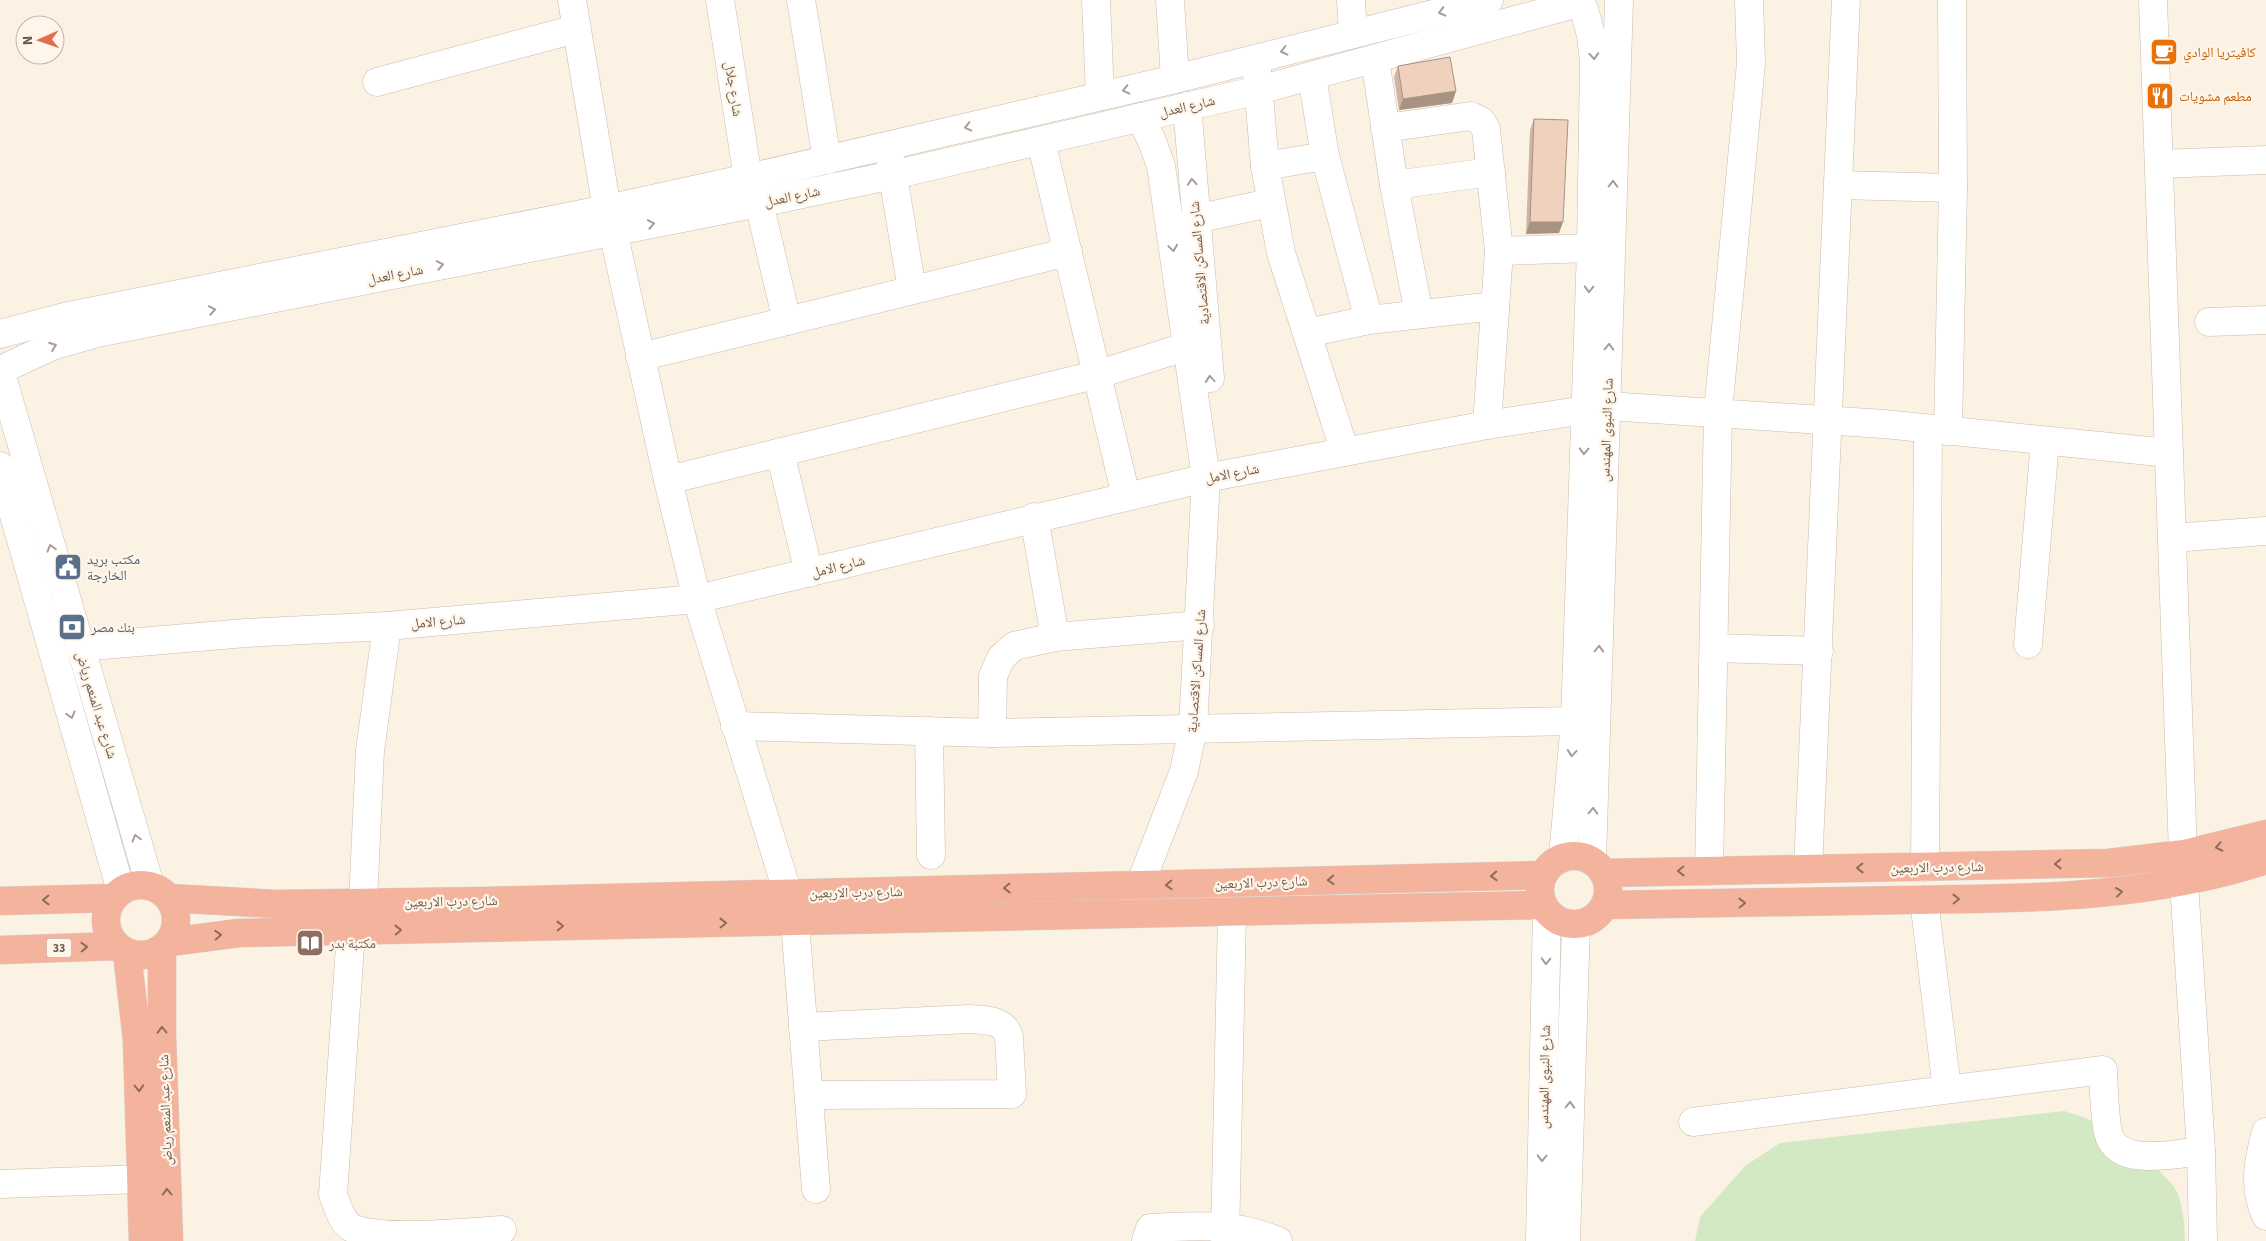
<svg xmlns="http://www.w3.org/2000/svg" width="2266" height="1241" viewBox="0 0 2266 1241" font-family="'Source Sans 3','Noto Naskh Arabic',sans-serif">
<rect width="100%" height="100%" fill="#fbf2e4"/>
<path fill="#d3e9c3" d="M2064 1111C2105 1122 2139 1145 2165 1177 2169 1181 2175 1187 2177 1192 2183 1206 2185 1226 2185 1241H1695L1700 1217 1745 1166 1780 1143Z"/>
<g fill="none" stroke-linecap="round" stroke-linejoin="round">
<g stroke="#cdbaab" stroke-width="29">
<g id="minor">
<path d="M572 0 607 209"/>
<path d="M720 0 748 178"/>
<path d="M801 0 827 160"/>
<path d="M1096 0 1100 96"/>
<path d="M1170 0 1175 79"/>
<path d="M1351 0 1353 34"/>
<path d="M2153 0 2184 882 2201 1151 2203 1241"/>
<path d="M1375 59 1394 185 1419 314"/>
<path d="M1257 72 1265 166 1281 253 1345 452"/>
<path d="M1312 76 1325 156 1369 320 1495 306"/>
<path d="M377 82 576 29"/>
<path d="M1187 106 1210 378"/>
<path d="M1385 128 1471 116 1481 121 1486 129 1499 251 1487 425"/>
<path d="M1041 141 1126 496"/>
<path d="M890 158 912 290"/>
<path d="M2159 164 2266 160"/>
<path d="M1265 166 1325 156"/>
<path d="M1394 185 1491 172"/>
<path d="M1839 185 1953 188"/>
<path d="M759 203 787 321"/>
<path d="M1195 219 1270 203"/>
<path d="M613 231 668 480 697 599 788 894 795 922 816 1189"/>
<path d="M1499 251 1591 248"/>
<path d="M2209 322 2266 320"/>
<path d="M1307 333 1369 320"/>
<path d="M0 334 68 316 607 209 748 178 1175 79 1489 0"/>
<path d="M640 357 1068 252"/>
<path d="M9 366 52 346 97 333 759 203 893 175 1259 90 1571 5"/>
<path d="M3 380 150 885"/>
<path d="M1607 406 1884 424 2169 453"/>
<path d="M1948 431 1953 188 1952 0"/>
<path d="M780 452 809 573"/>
<path d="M0 466 121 891"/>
<path d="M668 480 1099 374 1188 346"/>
<path d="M1034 517 1055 637"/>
<path d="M2172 538 2266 531"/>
<path d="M2028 644 2045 441"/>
<path d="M80 647 246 633 387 626 697 599 1206 478 1487 425 1585 410"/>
<path d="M1714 648 1819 651"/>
<path d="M735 726 992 733 1575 721"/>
<path d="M929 731 931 855"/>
<path d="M992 733 993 676 1001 658 1014 646 1055 637 1200 625"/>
<path d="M1563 857 1575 721 1591 248 1594 63 1591 35 1584 9"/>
<path d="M1592 860 1619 0"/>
<path d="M1925 867 1928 429"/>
<path d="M1808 869 1846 0"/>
<path d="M1709 871 1718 412 1751 63 1749 0"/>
<path d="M1140 885 1184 771 1193 728 1206 478 1161 166 1152 141 1140 117"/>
<path d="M1924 900 1947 1089"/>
<path d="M363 902 370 751 387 626"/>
<path d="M351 931 333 1195C338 1206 341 1222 352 1228 382 1241 467 1232 502 1230"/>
<path d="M803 1027 969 1019C985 1020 1004 1019 1009 1037L1012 1094 810 1095"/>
<path d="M1693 1122 2103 1070C2104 1090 2104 1112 2108 1132 2115 1168 2176 1154 2201 1151"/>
<path d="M2266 1132C2258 1161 2253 1187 2266 1216"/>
<path d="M0 1184 142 1179"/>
<path d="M1146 1241 1150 1228C1199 1226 1232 1222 1278 1241"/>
<path d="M1225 1241 1232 913"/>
<path d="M1540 1241 1547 912"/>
<path d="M1566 1241 1576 925"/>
</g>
</g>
<g stroke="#d8d1cd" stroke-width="29">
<g id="highway">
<circle cx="1574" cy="890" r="34"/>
<path d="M1604 873 2109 863 2184 854 2266 834"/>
<circle cx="141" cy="920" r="35"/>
<path d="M169 898 276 904 484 901 1543 875"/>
<path d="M0 901 113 898"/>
<path d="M1605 905C1706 903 1807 902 1907 900 2032 898 2146 899 2266 860"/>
<path d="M170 942 239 933 1542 905"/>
<path d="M162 949V1036L169 1241"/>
<path d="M0 950 117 946"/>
<path d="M127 953 137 1040 143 1241"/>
</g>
</g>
<use href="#minor" stroke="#fff" stroke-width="28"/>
<use href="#highway" stroke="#f4b39d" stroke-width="28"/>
</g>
<g fill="#ceb4a3">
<path d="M1398 66 1456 91 1452 103 1399 110 1394 77Z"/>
<path d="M1534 119 1559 233 1526 234 1530 130Z"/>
</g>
<g fill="#a89284">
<path d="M1456 91 1452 103 1399 110 1403 99Z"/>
<path d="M1530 222H1563L1559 233 1526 234Z"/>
</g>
<g fill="#f0d1bd" stroke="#a89284">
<path d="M1450 57 1456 91 1403 99 1398 66Z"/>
<path d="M1534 119 1568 120 1563 222H1530Z"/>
</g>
<defs><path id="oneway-chevron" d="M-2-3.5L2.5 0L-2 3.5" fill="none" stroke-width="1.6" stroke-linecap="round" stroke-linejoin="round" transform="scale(1.25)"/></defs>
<g stroke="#ab9b93">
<use href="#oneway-chevron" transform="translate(1442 12) rotate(166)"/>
<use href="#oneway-chevron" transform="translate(1284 51) rotate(166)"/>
<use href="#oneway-chevron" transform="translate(1594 56) rotate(86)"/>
<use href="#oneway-chevron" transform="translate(1126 90) rotate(167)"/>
<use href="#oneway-chevron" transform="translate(968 127) rotate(167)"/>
<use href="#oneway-chevron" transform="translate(1192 182) rotate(-94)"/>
<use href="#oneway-chevron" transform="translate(1613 184) rotate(-89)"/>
<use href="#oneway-chevron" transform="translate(651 224) rotate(-11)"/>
<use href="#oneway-chevron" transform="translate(1173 248) rotate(82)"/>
<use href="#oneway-chevron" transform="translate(440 265) rotate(-11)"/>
<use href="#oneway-chevron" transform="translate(1589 289) rotate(92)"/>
<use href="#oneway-chevron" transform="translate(212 310) rotate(-11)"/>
<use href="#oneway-chevron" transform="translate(53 346) rotate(-20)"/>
<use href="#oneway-chevron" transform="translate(1609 347) rotate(-88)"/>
<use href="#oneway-chevron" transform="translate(1210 379) rotate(-95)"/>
<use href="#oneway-chevron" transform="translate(1584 451) rotate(92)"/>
<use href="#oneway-chevron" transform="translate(51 548) rotate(-106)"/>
<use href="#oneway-chevron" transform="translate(1599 649) rotate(-88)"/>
<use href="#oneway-chevron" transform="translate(71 715) rotate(75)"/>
<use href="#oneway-chevron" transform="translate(1572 753) rotate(95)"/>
<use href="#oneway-chevron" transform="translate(1593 811) rotate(-88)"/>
<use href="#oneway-chevron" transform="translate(136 838) rotate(-106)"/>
<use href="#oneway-chevron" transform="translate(1546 961) rotate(91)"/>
<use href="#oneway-chevron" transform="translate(1570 1105) rotate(-88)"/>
<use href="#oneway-chevron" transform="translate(1542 1158) rotate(91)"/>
</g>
<g stroke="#8d6b5b">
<use href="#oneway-chevron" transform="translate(2219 847) rotate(168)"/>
<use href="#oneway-chevron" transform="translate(2058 864) rotate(179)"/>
<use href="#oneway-chevron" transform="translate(1860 868) rotate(179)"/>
<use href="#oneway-chevron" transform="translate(1681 871) rotate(179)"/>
<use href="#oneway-chevron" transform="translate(1494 876) rotate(178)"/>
<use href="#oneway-chevron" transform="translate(1331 880) rotate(178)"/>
<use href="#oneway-chevron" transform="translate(1169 885) rotate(178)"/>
<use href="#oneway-chevron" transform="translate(1007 888) rotate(179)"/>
<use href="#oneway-chevron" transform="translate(2119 892) rotate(-7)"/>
<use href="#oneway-chevron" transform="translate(1956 899) rotate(-1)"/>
<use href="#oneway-chevron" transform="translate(46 900) rotate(179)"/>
<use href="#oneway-chevron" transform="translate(1742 903) rotate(-1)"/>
<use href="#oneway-chevron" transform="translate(723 923) rotate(-1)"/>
<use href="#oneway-chevron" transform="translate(560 926) rotate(-1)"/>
<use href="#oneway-chevron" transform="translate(398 930) rotate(-1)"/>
<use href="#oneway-chevron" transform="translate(218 935) rotate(-4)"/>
<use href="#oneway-chevron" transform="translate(84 947) rotate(-2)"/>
<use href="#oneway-chevron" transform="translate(162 1030) rotate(-91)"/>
<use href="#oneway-chevron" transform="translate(139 1088) rotate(88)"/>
<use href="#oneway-chevron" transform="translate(167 1192) rotate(-92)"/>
</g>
<defs>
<g id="cafe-square" transform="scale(1.4375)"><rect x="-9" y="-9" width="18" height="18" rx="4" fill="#e8710a" stroke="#fef6ea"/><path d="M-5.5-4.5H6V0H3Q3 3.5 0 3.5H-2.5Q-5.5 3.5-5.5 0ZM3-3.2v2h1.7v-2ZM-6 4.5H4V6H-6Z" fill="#fff"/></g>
<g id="restaurant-square" transform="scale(1.4375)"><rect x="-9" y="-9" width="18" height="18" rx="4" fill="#e8710a" stroke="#fef6ea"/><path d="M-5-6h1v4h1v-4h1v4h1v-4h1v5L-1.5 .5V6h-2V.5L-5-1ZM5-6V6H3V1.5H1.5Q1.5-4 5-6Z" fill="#fff"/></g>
<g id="civic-square" transform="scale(1.4375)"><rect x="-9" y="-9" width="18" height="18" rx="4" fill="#5c6f8a" stroke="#fef6ea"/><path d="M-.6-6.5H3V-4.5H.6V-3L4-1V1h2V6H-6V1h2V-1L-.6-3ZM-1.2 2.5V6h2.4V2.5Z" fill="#fff"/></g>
<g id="bank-square" transform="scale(1.4375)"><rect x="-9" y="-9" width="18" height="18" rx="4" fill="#5c6f8a" stroke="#fef6ea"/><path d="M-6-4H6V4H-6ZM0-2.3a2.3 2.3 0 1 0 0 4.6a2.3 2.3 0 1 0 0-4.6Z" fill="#fff"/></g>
<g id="library-square" transform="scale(1.4375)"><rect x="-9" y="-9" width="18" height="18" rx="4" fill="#8d6e63" stroke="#fef6ea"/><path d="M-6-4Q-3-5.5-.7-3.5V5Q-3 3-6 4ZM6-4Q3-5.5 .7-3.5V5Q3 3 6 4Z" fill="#fff"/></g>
</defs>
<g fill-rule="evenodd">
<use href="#cafe-square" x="2164" y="52"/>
<use href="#restaurant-square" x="2160" y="96"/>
<use href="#civic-square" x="68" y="567"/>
<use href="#bank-square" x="72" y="627"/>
<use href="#library-square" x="310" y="943"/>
</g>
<g text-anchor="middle" stroke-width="4.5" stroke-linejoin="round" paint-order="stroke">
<rect fill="#fef6ea" stroke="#9d887b" stroke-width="1" x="46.5" y="938.5" width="25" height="19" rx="4"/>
<g font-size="12" font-weight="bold" fill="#73594b">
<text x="59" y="952">33</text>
</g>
<g font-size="14" fill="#c56008" stroke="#fef6ea" text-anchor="start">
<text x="2183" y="57">كافيتريا الوادي</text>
<text x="2179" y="101">مطعم مشويات</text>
</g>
<g font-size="14" fill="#73594b" stroke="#fef6ea">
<text transform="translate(734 89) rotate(81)" y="5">شارع جلال</text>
<text transform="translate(1187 106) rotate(-13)" y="5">شارع العدل</text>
<text transform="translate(792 196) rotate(-12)" y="5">شارع العدل</text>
<text transform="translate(1199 263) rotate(-95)" y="5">شارع المساكن الاقتصادية</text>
<text transform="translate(395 274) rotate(-11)" y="5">شارع العدل</text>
<text transform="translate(1606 430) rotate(-88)" y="5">شارع النبوى المهندس</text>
<text transform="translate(1232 473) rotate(-11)" y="5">شارع الامل</text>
<text transform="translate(838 566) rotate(-14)" y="5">شارع الامل</text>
<text transform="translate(438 621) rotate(-5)" y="5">شارع الامل</text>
<text transform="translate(1196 671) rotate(-86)" y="5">شارع المساكن الاقتصادية</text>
<text transform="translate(97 705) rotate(73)" y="5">شارع عبد المنعم رياض</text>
<text transform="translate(1937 867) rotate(-1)" y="5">شارع درب الاربعين</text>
<text transform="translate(1261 882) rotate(-2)" y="5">شارع درب الاربعين</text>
<text transform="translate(856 892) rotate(-1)" y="5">شارع درب الاربعين</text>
<text transform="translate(451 901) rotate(-1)" y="5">شارع درب الاربعين</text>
<text transform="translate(1544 1077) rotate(-89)" y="5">شارع النبوى المهندس</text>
<text transform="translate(165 1110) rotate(-92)" y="5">شارع عبد المنعم رياض</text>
</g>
<g font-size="14" fill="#4e5e75" stroke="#fef6ea" text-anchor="start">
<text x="87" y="564">مكتب بريد<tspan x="87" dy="16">الخارجة</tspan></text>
<text x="91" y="632">بنك مصر</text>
</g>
<g font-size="14" fill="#785e54" stroke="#fef6ea" text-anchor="start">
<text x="329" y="948">مكتبة بدر</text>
</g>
</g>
<g transform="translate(40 40) rotate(268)"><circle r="24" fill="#fef6ea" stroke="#c6b7aa"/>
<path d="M0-4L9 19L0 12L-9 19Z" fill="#e26d4d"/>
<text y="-8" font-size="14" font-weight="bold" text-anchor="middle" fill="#73594b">N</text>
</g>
</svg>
